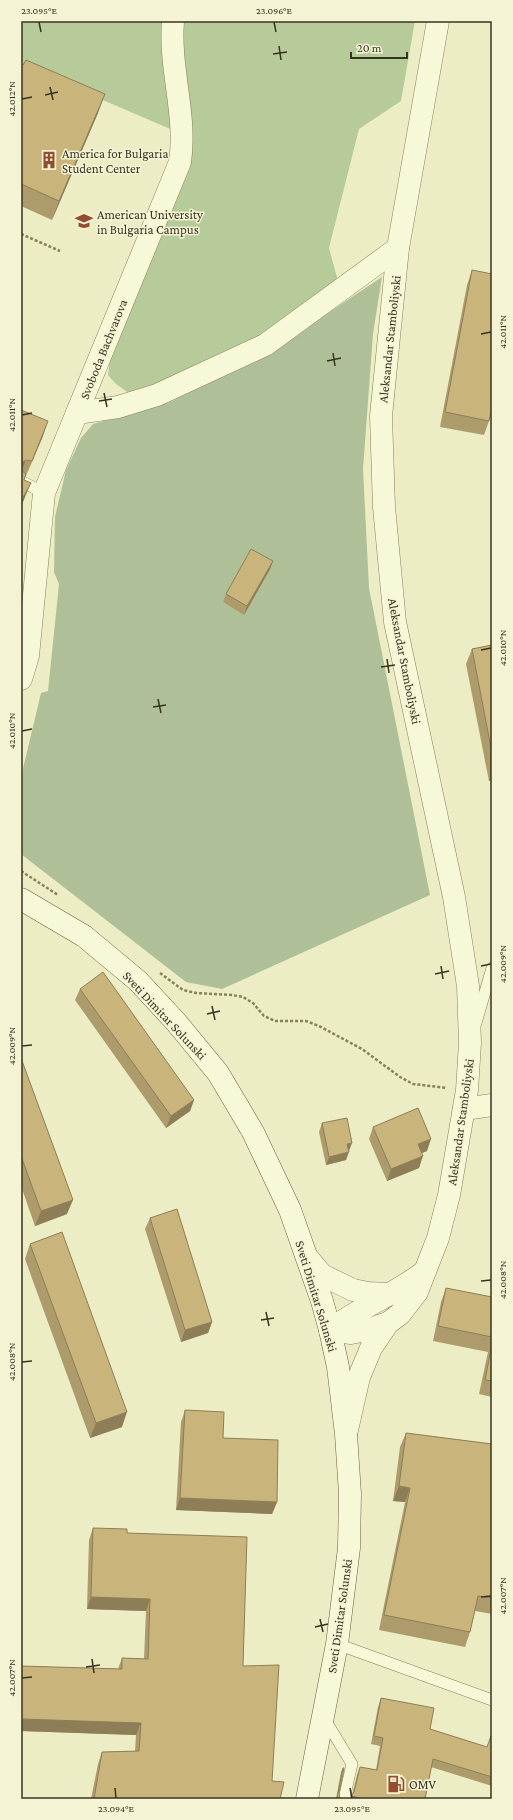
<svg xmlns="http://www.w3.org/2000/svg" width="513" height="1820" viewBox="0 0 513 1820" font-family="'Crimson Pro',serif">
<rect width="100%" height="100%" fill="#ecedc5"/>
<g fill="#b6cb99">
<path d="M23 21H166L175 131 21 65V25Z"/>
<path d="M182 21H415L401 101 359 129 329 248 338 281 262 339 140 391 127 392 115 383 108 375 110 359 185 179 193 140 181 35Z"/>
</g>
<path fill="#afc098" d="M382 277 373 334 363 469 369 588 430 895 222 989 186 982 21 854V777L41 693 48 691 59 584 54 572 55 517 66 470 81 438 93 424 170 402 268 353Z"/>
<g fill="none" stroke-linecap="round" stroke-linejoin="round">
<g stroke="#87805c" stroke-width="12">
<g id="service">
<path d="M21 481 44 493"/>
<path d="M476 1023 492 968"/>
<path d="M337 1644 492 1700"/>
<path d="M324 1718 352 1764 344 1799"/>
</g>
</g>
<g stroke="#87805c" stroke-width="23">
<g id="minor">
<path d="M77 413 118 407 157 395 265 345 398 248"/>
<path d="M21 679 28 656 44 493 180 162C187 115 169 69 173 21"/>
</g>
</g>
<g stroke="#87805c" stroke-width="23">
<g id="tertiary">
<path d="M464 1109 492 1105"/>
<path d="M307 1257 322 1275 353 1290 368 1293 391 1294"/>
<path d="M330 1330 351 1333 367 1330 388 1323 400 1314 417 1292 438 1238 449 1195 467 1090 470 1043 468 986 454 897 395 622 384 507 381 416 398 248 438 21"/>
<path d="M330 1330C360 1307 394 1295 424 1272"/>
<path d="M347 1430 359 1377 371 1348 388 1323"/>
</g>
</g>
<g stroke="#69613f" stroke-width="23">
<path id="secondary" d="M21 899 84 936 138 981 176 1022 218 1073 253 1132 290 1210 322 1301 330 1330 338 1367 346 1434 350 1494 349 1548 337 1644 307 1799"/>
</g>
<g stroke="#87805c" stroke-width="2.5" stroke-dasharray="3 2" stroke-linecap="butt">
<path d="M21 234 60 251"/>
<path d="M21 871 58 895"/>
<path d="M160 973 183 990 196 993 232 995 243 997 253 1003 264 1016 275 1021H306L319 1026 362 1049 400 1077 413 1084 447 1088"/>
</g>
<use href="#service" stroke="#f7f8d8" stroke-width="11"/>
<use href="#minor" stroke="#f7f8d8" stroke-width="22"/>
<use href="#tertiary" stroke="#f7f8d8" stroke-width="22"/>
<use href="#secondary" stroke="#f7f8d8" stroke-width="22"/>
</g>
<g fill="#ad9b6b">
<path d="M21 64 98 113 52 220 21 206Z"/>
<path d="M472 270 489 421 484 435 440 427 467 285Z"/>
<path d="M21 410 43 436 24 480 25 497 21 506Z"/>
<path d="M273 561 270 569 244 615 223 602 226 594Z"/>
<path d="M492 645V780L489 781 466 664 472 649Z"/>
<path d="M80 989 194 1100 190 1111 166 1128 75 1000Z"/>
<path d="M21 1058 67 1214 35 1226 21 1186Z"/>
<path d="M322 1123 349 1151H348L346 1160 326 1165 319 1132Z"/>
<path d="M373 1127 427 1151 422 1153 419 1168 387 1181 369 1139Z"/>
<path d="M150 1218 212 1322 208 1333 181 1342 145 1229Z"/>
<path d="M30 1244 122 1427 90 1438 25 1259Z"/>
<path d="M446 1288 492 1297V1397L479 1394 488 1352 433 1341 441 1302Z"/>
<path d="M185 1410 223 1438 277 1502 272 1514 176 1510 181 1422Z"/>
<path d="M406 1433 492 1444V1614L475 1611 470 1632 465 1647 379 1630 405 1502 393 1501 400 1447Z"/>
<path d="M93 1528 127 1533 243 1666 272 1781 280 1799H91L98 1764 102 1752 135 1751 136 1735 21 1731V1666L118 1669 122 1658 144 1659 146 1611 87 1609 89 1540Z"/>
<path d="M381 1698 430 1729 487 1747 491 1736H492V1786L431 1767 425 1799H350L352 1795 357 1775 360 1767 376 1770 380 1746 371 1744 378 1707Z"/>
<path d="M343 1768 339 1794 340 1799H336L341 1772Z"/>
</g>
<g fill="#8d7e57">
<path d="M105 94 98 113 52 220 59 201Z"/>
<path d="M48 421 43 436 26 476Z"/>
<path d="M26 460 21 472V463Z"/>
<path d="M31 483 25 497 21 506V501Z"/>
<path d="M273 561 270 569 244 615 247 606Z"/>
<path d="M492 772V780L489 781Z"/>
<path d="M194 1100 190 1111 166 1128 171 1116Z"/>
<path d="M431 1139 427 1151 414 1156 418 1144Z"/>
<path d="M352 1143 349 1151 344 1152 347 1144Z"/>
<path d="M349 1152 346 1160 326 1165 329 1157Z"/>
<path d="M423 1156 419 1168 387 1181 391 1169Z"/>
<path d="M73 1200 67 1214 35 1226 41 1211Z"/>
<path d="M212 1322 208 1333 181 1342 185 1330Z"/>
<path d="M127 1412 122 1427 90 1438 96 1423Z"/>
<path d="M399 1486 410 1488 405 1502 393 1501Z"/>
<path d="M180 1498 277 1502 272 1514 176 1510Z"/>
<path d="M91 1597 150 1599 146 1611 87 1609Z"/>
<path d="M21 1719 141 1723 136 1735 21 1731Z"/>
</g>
<g fill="#c9b47c" stroke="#8d7e57">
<path d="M26 60 105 94 59 201 21 184V64L23 65Z"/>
<path d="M472 270 492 274V407L489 421 445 412Z"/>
<path d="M21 410 48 421 32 461 26 460 21 463Z"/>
<path d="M21 470 26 474 24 480 31 483 21 501Z"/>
<path d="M251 549 273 561 247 606 226 594Z"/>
<path d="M492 645V753L472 649Z"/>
<path d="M103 972 194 1100 171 1116 80 989Z"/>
<path d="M21 1058 73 1200 41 1211 21 1156Z"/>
<path d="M418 1108 431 1139 418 1144 423 1156 391 1169 373 1127Z"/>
<path d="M347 1118 352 1143 347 1144 349 1152 329 1157 322 1123Z"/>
<path d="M177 1209 212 1322 185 1330 150 1218Z"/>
<path d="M62 1232 127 1412 96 1423 30 1244Z"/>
<path d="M446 1288 492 1297V1337L438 1326Z"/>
<path d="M492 1344V1381L485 1380Z"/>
<path d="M185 1410 224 1412 223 1438 278 1440 277 1502 180 1498Z"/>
<path d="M406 1433 492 1444V1598L478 1596 470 1632 384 1615 410 1488 399 1486Z"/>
<path d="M93 1528 127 1529V1533L247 1537 243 1666 279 1665 272 1781 284 1782 280 1799H94L102 1752 139 1751 141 1723 21 1719V1666L122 1669V1658L148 1659 150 1599 91 1597Z"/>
<path d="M381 1698 434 1708 430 1729 487 1747 491 1736H492V1777L433 1759 425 1799H365L351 1796 354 1792 360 1767 377 1770 383 1738 374 1736Z"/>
<path d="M343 1768H344L339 1794 340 1799 337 1798Z"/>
</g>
<path fill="none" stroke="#38331f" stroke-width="1.5" d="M39 22 41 32M274 22 276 32M279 46 281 60M273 54 287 52M50 87 53 100M45 95 58 92M22 99 32 97M481 334 491 332M333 353 335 366M327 361 341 358M104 393 107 407M99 401 112 399M22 415 32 413M481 650 491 648M387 659 389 673M381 667 395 665M158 699 161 713M153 707 166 705M22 731 32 729M441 966 443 979M481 966 491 964M435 974 449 971M212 1006 215 1020M207 1014 220 1011M22 1046 32 1045M481 1281 491 1280M266 1312 269 1326M261 1320 274 1318M22 1362 32 1361M481 1597 491 1596M320 1619 323 1632M315 1627 328 1624M92 1659 94 1673M86 1667 100 1665M22 1678 32 1677M115 1788 116 1798M350 1788 352 1798"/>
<defs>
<g id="building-bare" transform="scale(1.38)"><path d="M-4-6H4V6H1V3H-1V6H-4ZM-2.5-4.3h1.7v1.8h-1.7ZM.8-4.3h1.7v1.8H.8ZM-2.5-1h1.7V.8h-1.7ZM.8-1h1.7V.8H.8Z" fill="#944d2e" stroke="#f4f4d5" stroke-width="2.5" paint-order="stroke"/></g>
<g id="university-bare" transform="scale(1.38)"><path d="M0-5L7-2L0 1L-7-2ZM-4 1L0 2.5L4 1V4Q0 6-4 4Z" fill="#944d2e" stroke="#f4f4d5" stroke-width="2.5" paint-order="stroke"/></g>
<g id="fuel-bare" transform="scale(1.38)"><path d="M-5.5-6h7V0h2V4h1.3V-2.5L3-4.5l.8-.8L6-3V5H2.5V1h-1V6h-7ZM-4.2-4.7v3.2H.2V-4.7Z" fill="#944d2e" stroke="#f4f4d5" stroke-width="2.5" paint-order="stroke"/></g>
</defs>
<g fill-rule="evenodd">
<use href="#building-bare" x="49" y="160"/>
<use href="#university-bare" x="84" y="221"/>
<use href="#fuel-bare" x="396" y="1784"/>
</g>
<g text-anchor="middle" stroke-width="3" stroke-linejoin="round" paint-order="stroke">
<g font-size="13" fill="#38331f" stroke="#f4f4d5" text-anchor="start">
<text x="62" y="158">America for Bulgaria<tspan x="62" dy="15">Student Center</tspan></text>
<text x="97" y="219">American University<tspan x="97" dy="15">in Bulgaria Campus</tspan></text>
<text x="409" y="1789">OMV</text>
</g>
<g font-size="13" fill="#38331f" stroke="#f4f4d5">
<text transform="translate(389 339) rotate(-84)" y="5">Aleksandar Stamboliyski</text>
<text transform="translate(103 349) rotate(-68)" y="5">Svoboda Bachvarova</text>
<text transform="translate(405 661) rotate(79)" y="5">Aleksandar Stamboliyski</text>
<text transform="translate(165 1015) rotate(47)" y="5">Sveti Dimitar Solunski</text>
<text transform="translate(460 1122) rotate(-82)" y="5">Aleksandar Stamboliyski</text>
<text transform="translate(317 1296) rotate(73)" y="5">Sveti Dimitar Solunski</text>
<text transform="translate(339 1616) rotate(-82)" y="5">Sveti Dimitar Solunski</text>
</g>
</g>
<rect width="513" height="1820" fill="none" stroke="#f4f4d5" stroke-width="44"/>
<path d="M351 52v6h56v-6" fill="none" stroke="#38331f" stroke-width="2"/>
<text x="357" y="52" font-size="12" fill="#38331f" stroke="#f4f4d5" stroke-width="3" paint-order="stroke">20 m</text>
<rect x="22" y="22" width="469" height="1776" fill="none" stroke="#38331f" stroke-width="1.5"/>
<g font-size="10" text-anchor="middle" fill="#38331f">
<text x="39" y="14">23.095°E</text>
<text x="274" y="14">23.096°E</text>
<text transform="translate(11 99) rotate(-90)" y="4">42.012°N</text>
<text transform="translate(502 332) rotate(-90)" y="4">42.011°N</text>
<text transform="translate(11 415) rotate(-90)" y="4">42.011°N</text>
<text transform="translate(502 648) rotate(-90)" y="4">42.010°N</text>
<text transform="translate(11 731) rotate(-90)" y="4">42.010°N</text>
<text transform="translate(502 964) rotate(-90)" y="4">42.009°N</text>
<text transform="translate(11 1046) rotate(-90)" y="4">42.009°N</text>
<text transform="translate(502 1280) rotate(-90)" y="4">42.008°N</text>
<text transform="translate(11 1362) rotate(-90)" y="4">42.008°N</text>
<text transform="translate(502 1596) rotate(-90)" y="4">42.007°N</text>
<text transform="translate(11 1678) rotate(-90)" y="4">42.007°N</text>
<text x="116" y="1812">23.094°E</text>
<text x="352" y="1812">23.095°E</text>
</g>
</svg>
